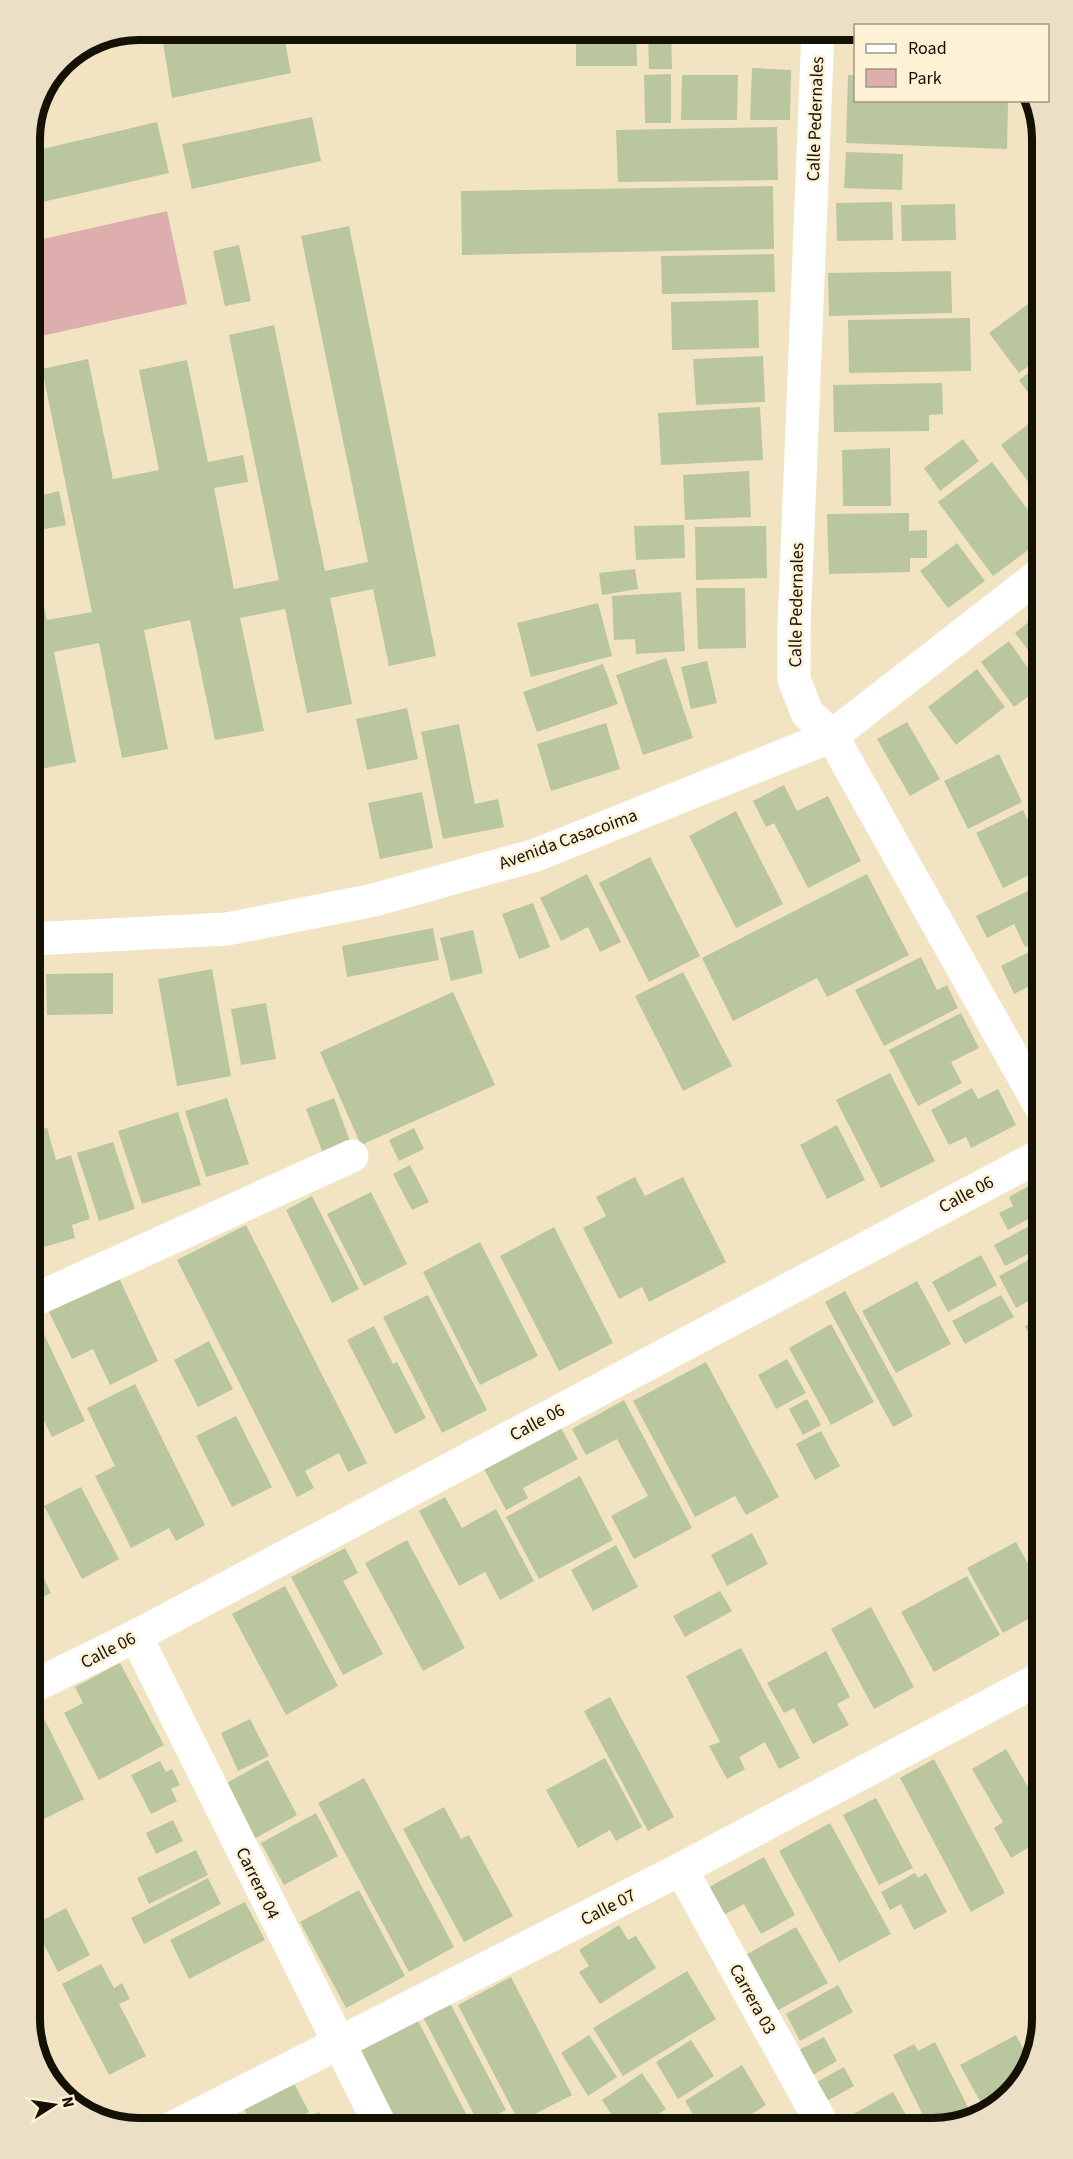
<svg xmlns="http://www.w3.org/2000/svg" width="1073" height="2159" viewBox="0 0 1073 2159" font-family="'Source Sans 3',sans-serif">
<rect width="100%" height="100%" fill="#f2e4c2"/>
<path fill="#ddaead" d="M167 211 187 304 41 336 30 285V242Z"/>
<g fill="#b9c69e">
<path d="M161 30H283L291 73 172 98Z"/>
<path d="M576 30H636L637 66H576Z"/>
<path d="M648 30H671L672 69H649Z"/>
<path d="M752 68 791 70 790 120H750Z"/>
<path d="M671 74V123H645L644 75Z"/>
<path d="M682 75H738L737 120H681Z"/>
<path d="M848 75H856V100H1008L1007 149 846 143Z"/>
<path d="M312 117 321 161 192 189 182 144Z"/>
<path d="M157 122 169 173 30 205V152Z"/>
<path d="M777 127 778 180 618 182 616 130Z"/>
<path d="M846 152 903 154 902 190 844 188Z"/>
<path d="M773 186 774 249 462 255 461 191Z"/>
<path d="M892 202 893 240 837 241 836 203Z"/>
<path d="M955 204 956 240 902 241 901 205Z"/>
<path d="M349 226 436 656 389 666 373 589 330 598 352 704 307 713 285 609 240 618 264 731 215 740 190 620 144 630 168 749 122 758 99 643 54 652 76 762 30 771V544L47 620 92 612 42 369 88 359 113 479 159 470 139 370 187 360 208 462 243 455 248 482 214 488 234 589 279 580 229 335 274 325 325 571 368 562 301 236Z"/>
<path d="M239 245 251 301 225 306 213 251Z"/>
<path d="M774 254 775 292 662 294 661 256Z"/>
<path d="M951 271 952 313 829 316 828 273Z"/>
<path d="M758 300 759 348 672 350 671 302Z"/>
<path d="M1032 301 1043 316V355L1019 373 989 333Z"/>
<path d="M970 318 971 371 849 373 848 320Z"/>
<path d="M763 356 765 402 696 405 693 359Z"/>
<path d="M1043 362V413L1019 380Z"/>
<path d="M942 383 943 414 929 415V431L834 432 833 385Z"/>
<path d="M760 407 763 460 661 465 658 413Z"/>
<path d="M1031 422 1043 439V502L1001 445Z"/>
<path d="M963 439 979 461 940 491 924 468Z"/>
<path d="M890 448 891 506H843L842 450Z"/>
<path d="M992 462 1043 530V539L993 576 938 502Z"/>
<path d="M749 471 751 517 685 520 683 475Z"/>
<path d="M59 491 66 525 30 532V498Z"/>
<path d="M909 513V531L927 530V558H910V572L829 574 827 514Z"/>
<path d="M684 525 685 558 636 560 634 526Z"/>
<path d="M766 526 767 578 696 580 695 527Z"/>
<path d="M957 543 985 581 948 608 920 571Z"/>
<path d="M635 569 638 589 602 595 599 573Z"/>
<path d="M696 588H745L746 648 698 649Z"/>
<path d="M681 592 685 651 636 654 635 639 614 640 612 596Z"/>
<path d="M598 603 612 656 531 677 517 623Z"/>
<path d="M1043 610V653L1035 659 1015 633Z"/>
<path d="M1009 641 1041 687 1014 707 981 662Z"/>
<path d="M666 658 693 738 643 755 616 675Z"/>
<path d="M707 661 717 703 691 709 681 667Z"/>
<path d="M603 664 618 704 537 732 523 692Z"/>
<path d="M977 669 1005 707 956 745 928 707Z"/>
<path d="M407 708 418 759 367 770 356 719Z"/>
<path d="M907 722 940 779 910 796 877 739Z"/>
<path d="M606 723 620 769 551 791 537 744Z"/>
<path d="M459 724 475 804 498 799 504 827 443 839 421 732Z"/>
<path d="M999 754 1022 802 968 829 944 781Z"/>
<path d="M784 785 797 811 828 796 861 861 808 888 774 823 766 827 753 801Z"/>
<path d="M422 792 433 848 380 859 368 803Z"/>
<path d="M1023 810 1043 852V868L1003 888 976 833Z"/>
<path d="M736 811 783 904 736 928 689 836Z"/>
<path d="M650 857 700 956 649 982 599 883Z"/>
<path d="M587 874 621 942 600 952 588 927 561 941 540 898Z"/>
<path d="M867 874 909 955 827 997 817 978 733 1021 702 958Z"/>
<path d="M1038 886 1043 897V938L1025 947 1014 924 987 938 976 916Z"/>
<path d="M533 903 550 947 519 959 502 914Z"/>
<path d="M433 928 439 960 347 977 342 946Z"/>
<path d="M473 930 483 973 451 981 440 938Z"/>
<path d="M1043 945V985L1041 980 1014 994 1001 966Z"/>
<path d="M921 957 937 990 947 985 958 1008 884 1046 855 990Z"/>
<path d="M212 969 231 1076 177 1086 158 979Z"/>
<path d="M683 972 732 1066 683 1091 635 996Z"/>
<path d="M113 973V1014L47 1015 46 974Z"/>
<path d="M453 992 495 1085 361 1145 320 1052Z"/>
<path d="M266 1003 276 1059 241 1065 231 1009Z"/>
<path d="M961 1013 979 1048 951 1062 962 1083 918 1106 889 1050Z"/>
<path d="M890 1073 935 1161 881 1188 836 1100Z"/>
<path d="M972 1088 978 1099 998 1089 1016 1125 971 1148 966 1137 949 1145 931 1110Z"/>
<path d="M227 1098 249 1164 206 1177 185 1111Z"/>
<path d="M334 1098 350 1141 322 1151 306 1109Z"/>
<path d="M178 1112 201 1185 142 1204 118 1131Z"/>
<path d="M837 1125 865 1180 827 1199 800 1145Z"/>
<path d="M47 1128 56 1160 71 1155 90 1219 72 1225 75 1238 30 1251V1219L41 1215 30 1178V1133Z"/>
<path d="M414 1128 424 1149 399 1161 389 1140Z"/>
<path d="M113 1142 135 1209 99 1221 77 1153Z"/>
<path d="M410 1165 429 1202 412 1210 393 1174Z"/>
<path d="M635 1177 645 1196 683 1177 726 1262 649 1302 642 1287 619 1299 583 1228 606 1216 596 1197Z"/>
<path d="M1043 1178V1211L1008 1230 999 1213 1013 1206 1009 1197Z"/>
<path d="M371 1192 407 1264 364 1286 327 1214Z"/>
<path d="M312 1196 359 1289 332 1303 286 1210Z"/>
<path d="M1037 1222 1043 1233V1246L1005 1266 994 1245Z"/>
<path d="M246 1225 367 1463 348 1472 339 1453 305 1471 314 1488 297 1497 177 1260Z"/>
<path d="M554 1227 613 1343 559 1371 500 1256Z"/>
<path d="M480 1242 538 1356 480 1385 423 1272Z"/>
<path d="M1043 1252V1293L1016 1308 999 1276Z"/>
<path d="M981 1255 997 1285 948 1312 932 1282Z"/>
<path d="M118 1276 158 1361 110 1385 93 1349 72 1359 48 1310Z"/>
<path d="M917 1281 951 1344 896 1373 862 1311Z"/>
<path d="M845 1291 913 1416 893 1427 825 1302Z"/>
<path d="M428 1295 487 1410 442 1433 383 1317Z"/>
<path d="M1001 1295 1014 1317 965 1344 952 1321Z"/>
<path d="M1043 1316V1353L1040 1355 1025 1326Z"/>
<path d="M831 1324 874 1402 831 1425 789 1348Z"/>
<path d="M374 1326 393 1364 397 1362 426 1418 395 1434 347 1340Z"/>
<path d="M44 1334 85 1421 52 1437 30 1391V1341Z"/>
<path d="M209 1341 233 1389 198 1407 174 1360Z"/>
<path d="M787 1359 806 1393 776 1409 758 1375Z"/>
<path d="M706 1362 779 1497 746 1515 735 1496 695 1517 633 1401Z"/>
<path d="M135 1384 205 1525 176 1541 169 1528 131 1548 95 1476 115 1466 87 1408Z"/>
<path d="M807 1399 821 1425 803 1435 789 1409Z"/>
<path d="M624 1400 692 1528 634 1559 611 1516 648 1496 617 1439 586 1455 572 1429Z"/>
<path d="M236 1416 272 1487 232 1507 196 1436Z"/>
<path d="M560 1426 578 1459 523 1488 528 1498 506 1510 483 1467Z"/>
<path d="M821 1431 840 1466 815 1480 796 1444Z"/>
<path d="M580 1476 613 1540 539 1579 506 1517Z"/>
<path d="M81 1487 119 1559 82 1579 44 1506Z"/>
<path d="M445 1497 462 1528 496 1509 534 1581 500 1600 485 1572 459 1586 419 1511Z"/>
<path d="M752 1533 768 1564 727 1586 711 1555Z"/>
<path d="M407 1540 465 1648 423 1671 365 1563Z"/>
<path d="M1016 1542 1043 1591V1611L1003 1633 967 1568Z"/>
<path d="M616 1545 638 1587 593 1611 571 1570Z"/>
<path d="M345 1548 358 1573 343 1581 383 1654 343 1675 291 1577Z"/>
<path d="M30 1550 51 1593 30 1603Z"/>
<path d="M967 1576 1000 1635 934 1672 901 1612Z"/>
<path d="M285 1586 338 1686 286 1715 232 1614Z"/>
<path d="M720 1591 732 1611 685 1637 673 1616Z"/>
<path d="M871 1607 914 1687 874 1709 831 1629Z"/>
<path d="M741 1648 800 1758 779 1769 765 1742 739 1757 745 1769 727 1779 709 1746 720 1742 686 1676Z"/>
<path d="M826 1651 850 1697 837 1704 849 1725 813 1744 794 1708 784 1713 767 1683Z"/>
<path d="M120 1663 164 1745 99 1780 64 1713 83 1703 75 1687Z"/>
<path d="M610 1697 674 1817 648 1831 584 1711Z"/>
<path d="M40 1710 84 1799 30 1826V1715Z"/>
<path d="M250 1719 269 1756 238 1771 221 1733Z"/>
<path d="M1043 1727V1760L1030 1735Z"/>
<path d="M1006 1749 1043 1813V1839L1011 1858 994 1828 1003 1822 972 1769Z"/>
<path d="M605 1758 642 1827 616 1841 610 1830 578 1848 546 1790Z"/>
<path d="M934 1759 1005 1893 971 1912 900 1778Z"/>
<path d="M268 1760 297 1815 252 1840 223 1785Z"/>
<path d="M160 1761 166 1772 172 1769 180 1785 171 1789 177 1801 151 1814 131 1775Z"/>
<path d="M364 1778 454 1947 409 1972 318 1803Z"/>
<path d="M876 1798 913 1868 879 1885 843 1815Z"/>
<path d="M444 1807 461 1839 469 1835 513 1916 464 1942 403 1829Z"/>
<path d="M316 1813 338 1856 284 1885 261 1843Z"/>
<path d="M173 1820 183 1841 156 1854 146 1833Z"/>
<path d="M830 1823 891 1934 839 1962 779 1851Z"/>
<path d="M196 1850 208 1875 149 1904 137 1878Z"/>
<path d="M764 1857 795 1915 761 1934 744 1904 724 1915 709 1887Z"/>
<path d="M915 1873 918 1878 926 1873 947 1912 914 1930 901 1904 890 1910 881 1892Z"/>
<path d="M208 1878 221 1904 144 1944 131 1918Z"/>
<path d="M359 1890 405 1976 346 2008 300 1922Z"/>
<path d="M245 1902 265 1940 189 1979 170 1940Z"/>
<path d="M66 1908 90 1955 58 1972 34 1925Z"/>
<path d="M619 1925 628 1940 636 1936 656 1968 600 2004 579 1972 589 1966 579 1950Z"/>
<path d="M796 1927 828 1983 771 2014 740 1958Z"/>
<path d="M30 1940 44 1965 30 1973Z"/>
<path d="M101 1964 114 1988 122 1983 130 1999 119 2004 146 2056 109 2075 62 1984Z"/>
<path d="M687 1971 716 2019 623 2076 593 2028Z"/>
<path d="M511 1977 572 2095 519 2122 458 2005Z"/>
<path d="M838 1985 853 2012 800 2041 786 2014Z"/>
<path d="M450 2003 506 2110 479 2124 423 2017Z"/>
<path d="M418 2021 474 2129H401L360 2051Z"/>
<path d="M589 2035 617 2077 588 2096 561 2053Z"/>
<path d="M1016 2035 1030 2062 1024 2081 995 2104 985 2110 960 2065Z"/>
<path d="M824 2037 837 2061 811 2076 797 2051Z"/>
<path d="M691 2040 714 2076 678 2099 656 2062Z"/>
<path d="M935 2042 975 2121 930 2129 893 2055 914 2044 918 2051Z"/>
<path d="M742 2065 766 2105 728 2129H681L696 2119 685 2101Z"/>
<path d="M844 2067 854 2086 823 2103 813 2084Z"/>
<path d="M642 2073 666 2109 637 2129H621L602 2100Z"/>
<path d="M294 2083 309 2112 276 2129H254L244 2109Z"/>
<path d="M893 2092 912 2126 916 2123 920 2129H840L837 2123Z"/>
<path d="M319 2112 328 2129H288Z"/>
<path d="M237 2119 242 2129H217Z"/>
</g>
<g fill="none" stroke-linecap="round" stroke-linejoin="round">
<g stroke="#fff" stroke-width="33">
<path d="M818 30 794 627V679L807 713 832 736 1043 1111"/>
<path d="M30 939 227 929 374 900 536 855 832 736 1043 572"/>
<path d="M30 1302 352 1156"/>
<path d="M136 1636 382 2129"/>
<path d="M30 1688 136 1636 1043 1154"/>
<path d="M681 1869 825 2129"/>
<path d="M170 2129 681 1869 1043 1677"/>
</g>
</g>
<g text-anchor="middle" stroke-width="5" stroke-linejoin="round" paint-order="stroke">
<g font-size="18" fill="#161105" stroke="#fdf1d6">
<text transform="translate(815 119) rotate(-88)" y="6">Calle Pedernales</text>
<text transform="translate(796 605) rotate(-89)" y="6">Calle Pedernales</text>
<text transform="translate(568 839) rotate(-20)" y="6">Avenida Casacoima</text>
<text transform="translate(966 1194) rotate(-28)" y="6">Calle 06</text>
<text transform="translate(537 1422) rotate(-28)" y="6">Calle 06</text>
<text transform="translate(108 1650) rotate(-27)" y="6">Calle 06</text>
<text transform="translate(258 1883) rotate(64)" y="6">Carrera 04</text>
<text transform="translate(608 1907) rotate(-27)" y="6">Calle 07</text>
<text transform="translate(753 1999) rotate(61)" y="6">Carrera 03</text>
</g>
</g>
<path d="M0 0H1073V2159H0ZM139 40H933A99 99 0 0 1 1032 139V2019A99 99 0 0 1 933 2118H139A99 99 0 0 1 40 2019V139A99 99 0 0 1 139 40Z" fill="#ebdfc5" fill-rule="evenodd"/>
<path fill="none" stroke="#161105" stroke-width="8" d="M139 40H933A99 99 0 0 1 1032 139V2019A99 99 0 0 1 933 2118H139A99 99 0 0 1 40 2019V139A99 99 0 0 1 139 40Z"/>
<rect x="854" y="24" width="195" height="78" fill="#fdf1d6" stroke="#a19782" stroke-width="1.5"/>
<rect x="866" y="44" width="30" height="9" fill="#ffffff" stroke="#a19782" stroke-width="1.5"/>
<text x="908" y="54" font-size="18" fill="#161105">Road</text>
<rect x="866" y="69" width="30" height="18" fill="#ddaead" stroke="#a19782" stroke-width="1.5"/>
<text x="908" y="84" font-size="18" fill="#161105">Park</text>
<g transform="translate(54 2105) rotate(78)" stroke="#fdf1d6" stroke-width="4.5" paint-order="stroke">
<path d="M0-4.5L10 22L0 15L-10 22Z" fill="#161105"/>
<text y="-9" font-size="16" font-weight="bold" text-anchor="middle" fill="#161105">N</text>
</g>
</svg>
